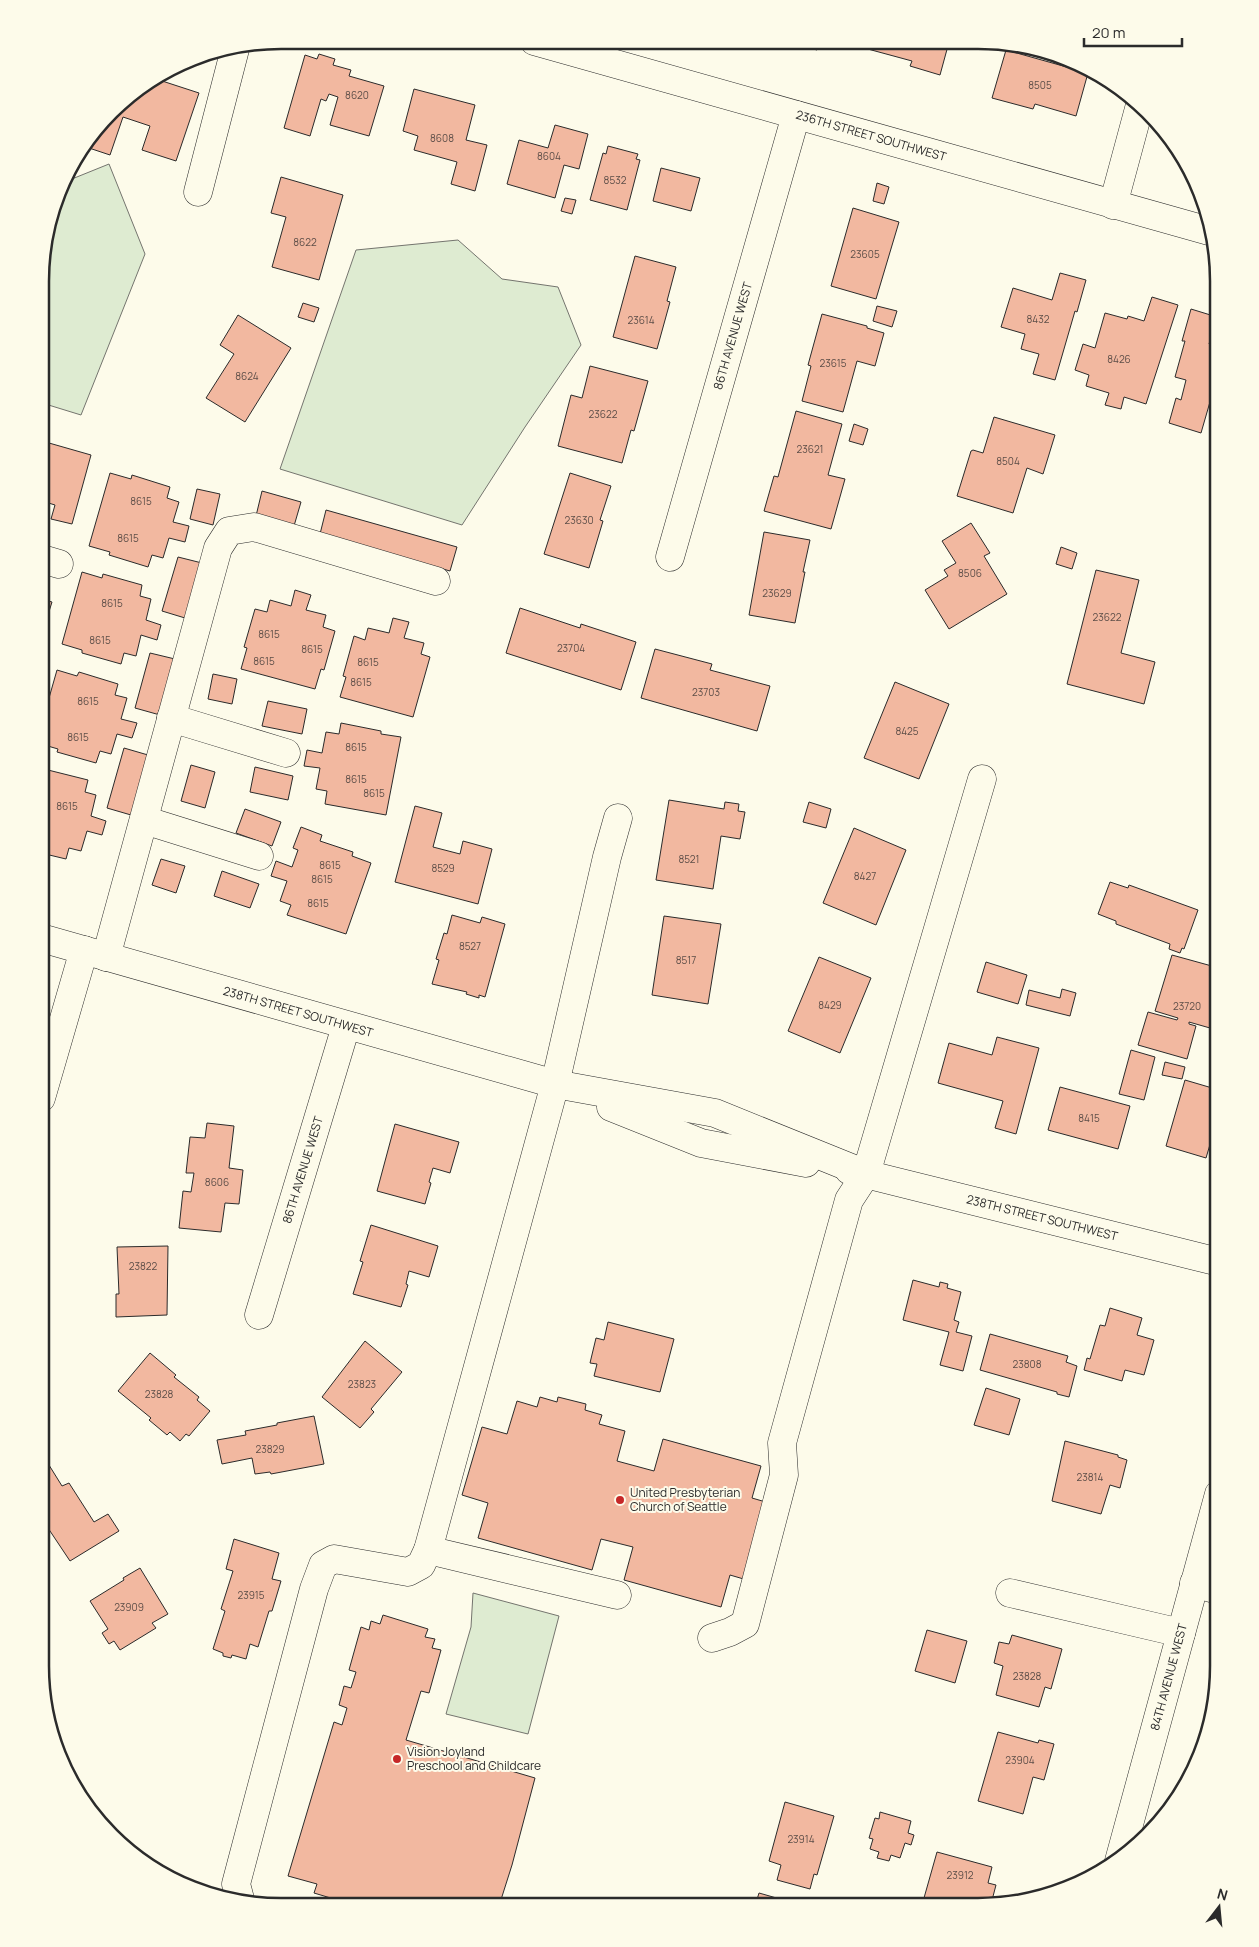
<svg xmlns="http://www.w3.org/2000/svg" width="1259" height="1947" viewBox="0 0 1259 1947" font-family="Manrope,sans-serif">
<rect width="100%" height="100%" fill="#fdfbea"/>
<g fill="#deebd1" stroke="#74746e">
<path d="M109 164 145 254 81 415 42 403V250L62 183Z"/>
<path d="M458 240 502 279 558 287 581 345 525 427 462 525 280 469 356 250Z"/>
<path d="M473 1593 559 1616 528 1734 446 1714 471 1627Z"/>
</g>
<g fill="#f2b8a0" stroke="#2b2b2b">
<path d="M785 41 820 42 817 50Z"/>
<path d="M854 42H949L940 75 910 66 912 61 853 45Z"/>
<path d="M1006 50 1088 73 1076 116 1035 104 1033 109 992 98Z"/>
<path d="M319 54 335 59 333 65 351 70 349 76 384 86 369 136 330 125 338 97 329 94 326 101 321 99 310 136 284 128 305 55 317 59Z"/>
<path d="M156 79 199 93 176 161 142 150 150 126 123 117 110 155 86 147 122 100Z"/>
<path d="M414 89 475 105 466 140 487 145 475 191 451 184 457 162 414 150 418 136 403 131Z"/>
<path d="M555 125 588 134 579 169 564 165 555 198 507 184 519 140 548 148Z"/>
<path d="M608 146 638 154 636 159 640 160 627 210 590 200 603 153 606 154Z"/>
<path d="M661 168 700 178 691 211 653 201Z"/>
<path d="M281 177 343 195 319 280 272 267 286 217 271 213Z"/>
<path d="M877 183 889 187 884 204 873 201Z"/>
<path d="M565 198 576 200 572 214 561 211Z"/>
<path d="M853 208 899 222 876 299 831 286Z"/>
<path d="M635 256 676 267 667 301 670 302 657 349 613 337Z"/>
<path d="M1060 273 1086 280 1077 312 1075 311 1055 380 1033 374 1039 354 1021 349 1025 334 1001 327 1013 288 1052 300Z"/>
<path d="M1152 297 1178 305 1146 404 1124 397 1121 409 1105 405 1109 393 1086 386 1089 375 1075 370 1083 344 1095 348 1105 313 1127 319 1128 316 1144 321Z"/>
<path d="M303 303 319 308 314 322 298 317Z"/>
<path d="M877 306 897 311 892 327 873 321Z"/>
<path d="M1191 309 1217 317 1209 344 1219 347V389L1214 388 1201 433 1169 423 1176 398 1181 400 1186 380 1175 377 1185 341H1182Z"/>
<path d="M822 314 867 326V328L884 333 875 366 857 361 843 412 802 401 811 366 808 365Z"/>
<path d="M238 315 291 348 245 422 206 398 234 354 220 345Z"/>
<path d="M590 366 648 381 634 431 631 430 622 463 558 446 571 395 582 398Z"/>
<path d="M796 411 842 424 828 475 845 479 831 529 764 511 774 476 778 477Z"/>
<path d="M994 417 1055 435 1043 474 1027 468 1013 513 957 496 971 451 973 450 983 453Z"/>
<path d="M854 424 868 429 863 445 849 441Z"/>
<path d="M42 441 91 455 72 524 51 519 55 505 42 501Z"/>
<path d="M110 473 131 479 132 475 170 487 167 498 179 502 173 522 189 526 185 542 169 538 163 558 152 555 148 567 109 555 110 552 89 546Z"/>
<path d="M570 473 611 486 600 520 603 521 589 568 544 554Z"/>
<path d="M197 489 220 494 213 525 190 519Z"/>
<path d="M262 491 301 502 294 526 256 516Z"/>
<path d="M326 510 457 547 450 571 320 534Z"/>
<path d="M971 523 990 553 984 556 1007 594 949 629 925 590 948 576 944 570 956 563 942 541Z"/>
<path d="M764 532 810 540 803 572H805L795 623 749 615Z"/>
<path d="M1061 547 1077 553 1072 569 1056 564Z"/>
<path d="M178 557 202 563 185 618 162 611Z"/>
<path d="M1096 570 1139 580 1121 653 1155 662 1144 704 1067 684Z"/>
<path d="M82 572 102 578 103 574 142 585 140 596 151 599 146 620 161 625 157 640 141 635 136 656 124 653 121 664 82 653V650L62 644Z"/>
<path d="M295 590 311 595 306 610 326 615 323 627 335 631 324 670 321 669 315 689 241 669 247 648 244 647 255 609 267 612 270 600 291 606Z"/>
<path d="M42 599 52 602 41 637Z"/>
<path d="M520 608 580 628 581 624 636 642 621 690 506 653Z"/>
<path d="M393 618 409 622 404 638 424 643 421 654 430 657 413 717 340 697 346 677 343 676 354 636 365 640 368 628 389 633Z"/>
<path d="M655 649 712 664 710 670 770 686 757 731 641 698Z"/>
<path d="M150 653 175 659 160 715 135 708Z"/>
<path d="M57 670 77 676 79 672 118 684 115 695 127 698 121 719 137 723 132 738 117 734 111 754 100 751 96 763 57 752 58 749 41 744V726Z"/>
<path d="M213 674 237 679 232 704 208 699Z"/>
<path d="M895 682 949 704 919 779 864 758Z"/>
<path d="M268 701 307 709 302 734 262 726Z"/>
<path d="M341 723 381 731V734L401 737 386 815 325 804 327 791 316 789 320 768 304 766 307 750 322 753 326 732 339 734Z"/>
<path d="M124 748 148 755 131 815 107 808Z"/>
<path d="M191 765 215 772 205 808 181 801Z"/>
<path d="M255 767 293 776 288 800 250 792Z"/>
<path d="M48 770 88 780 85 792 96 795 91 816 106 821 102 835 87 831 81 851 69 848 66 859 41 853V771L48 772Z"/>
<path d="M669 800 724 809 725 802 739 804 738 811 745 812 740 839 721 836 713 889 656 880Z"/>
<path d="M809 802 831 809 826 828 803 822Z"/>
<path d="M415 806 442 813 433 847 460 854 463 841 492 849 478 904 395 882Z"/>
<path d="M245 809 281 822 272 846 236 833Z"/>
<path d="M301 827 322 835 320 841 353 852 352 856 371 863 346 934 287 915 291 905 280 901 287 881 271 876 276 861 292 867 298 850 293 848Z"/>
<path d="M854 828 906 850 876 925 823 903Z"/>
<path d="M161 859 185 866 176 893 152 885Z"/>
<path d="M222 871 259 884 250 908 214 896Z"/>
<path d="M1110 882 1128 888 1129 885 1198 910 1184 949 1182 948 1180 953 1169 949 1170 944 1116 924V921L1098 914Z"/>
<path d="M452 915 480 923 482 917 505 924 485 997 479 995V998L466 994 467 992 432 984 439 960 436 959 444 933 447 934Z"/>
<path d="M664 916 721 924 708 1004 652 995Z"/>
<path d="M1172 955 1219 968V1000L1210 1028 1189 1022V1024L1196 1026 1187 1059 1138 1045 1148 1012 1177 1020 1178 1018 1155 1011Z"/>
<path d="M819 957 871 978 840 1053 788 1031Z"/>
<path d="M986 962 1027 975 1018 1004 977 992Z"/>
<path d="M1062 989 1076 993 1070 1016 1026 1005 1029 990 1060 998Z"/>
<path d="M997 1037 1039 1048 1016 1134 995 1128 1003 1101 938 1083 949 1043 992 1055Z"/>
<path d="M1131 1050 1155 1057 1144 1100 1119 1094Z"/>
<path d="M1165 1062 1185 1067 1182 1079 1162 1075Z"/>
<path d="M1185 1080 1219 1090V1114L1206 1158 1166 1146Z"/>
<path d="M1060 1087 1130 1106 1118 1149 1048 1130Z"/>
<path d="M207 1123 234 1126 229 1168 243 1170 239 1204 225 1203 221 1232 179 1228 183 1191 191 1192 194 1173H186L190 1137 205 1138Z"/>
<path d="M395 1124 459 1142 450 1173 433 1168 429 1182 431 1183 425 1204 377 1191Z"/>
<path d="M371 1225 438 1246 429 1277 409 1271 406 1284 408 1285 401 1307 353 1294 363 1262 360 1261Z"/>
<path d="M168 1246 167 1315 116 1317V1294H119L117 1247Z"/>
<path d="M913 1280 939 1287 940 1282 948 1284 947 1288 961 1292 954 1320 959 1322 956 1332 972 1336 963 1371 940 1365 949 1332 903 1320Z"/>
<path d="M1110 1308 1142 1318 1137 1335 1154 1340 1144 1375 1125 1370 1122 1381 1084 1370 1087 1358 1090 1359 1100 1325 1105 1326Z"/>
<path d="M608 1322 674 1339 660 1392 594 1376 597 1364 590 1363 596 1338 604 1340Z"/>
<path d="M990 1334 1068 1356 1066 1362 1077 1366 1069 1397 1057 1394V1392L980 1370Z"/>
<path d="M365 1341 402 1372 371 1409 374 1412 360 1428 322 1397Z"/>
<path d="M150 1353 176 1375 174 1377 199 1397 197 1400 210 1411 189 1436 186 1434 180 1441 170 1432 167 1435 149 1420 151 1418 118 1391Z"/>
<path d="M986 1388 1020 1399 1009 1435 974 1425Z"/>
<path d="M540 1397 557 1402 558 1397 586 1404 585 1410 602 1415 599 1424 625 1431 617 1461 654 1471 663 1439 761 1466 752 1498 769 1503 747 1580 730 1575 721 1607 624 1580 633 1547 601 1539 592 1570 478 1538 488 1503 462 1495 482 1427 507 1434 517 1401 537 1407Z"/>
<path d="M314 1416 324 1464 271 1474 270 1472 255 1474 252 1458 222 1464 217 1440 246 1435 245 1431 277 1425V1423Z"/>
<path d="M1065 1441 1118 1455V1457L1127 1460 1120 1488 1110 1485 1101 1514 1052 1501Z"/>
<path d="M44 1457 62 1486 69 1483 94 1522 108 1514 119 1531 70 1561 40 1516V1459Z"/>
<path d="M234 1539 279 1553 272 1579 281 1581 272 1611H269L258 1647 250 1644 246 1659 232 1655 231 1658 223 1656V1653L213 1649 225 1611 221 1609 233 1571 226 1569Z"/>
<path d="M140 1568 168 1614 152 1623 156 1628 120 1650 114 1641 109 1644 102 1633 108 1629 90 1601 124 1580 123 1578Z"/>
<path d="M383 1615 428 1629 425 1637 435 1639 432 1648 441 1650 429 1693 421 1691 406 1740 535 1778 512 1865 499 1906 345 1905 333 1902 334 1899 314 1893 317 1884 288 1876 334 1722 342 1725 347 1708 339 1705 344 1686 351 1688 356 1672 349 1670 361 1627 369 1630 371 1621 380 1624Z"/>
<path d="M927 1630 967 1641 955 1683 915 1671Z"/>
<path d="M1012 1635 1062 1649 1051 1689 1045 1687 1039 1707 996 1695 1003 1666 994 1663 999 1642 1009 1644Z"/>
<path d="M998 1732 1038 1743 1039 1740 1054 1744 1044 1780 1033 1777 1023 1814 978 1801Z"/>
<path d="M785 1802 834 1816 817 1875 814 1874 810 1889 777 1880 781 1865 769 1861Z"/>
<path d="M880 1812 911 1821 908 1833 914 1835 911 1845 905 1843 900 1858 891 1855 889 1861 877 1858 879 1852 870 1849 873 1839 869 1838 875 1818 879 1819Z"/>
<path d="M937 1852 992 1867 988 1883 996 1885 991 1904 978 1907H930L922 1905Z"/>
<path d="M759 1893 808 1907 755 1906Z"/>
</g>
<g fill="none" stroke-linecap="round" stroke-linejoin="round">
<g stroke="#2b2b2b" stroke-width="29">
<g id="minor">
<path d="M534 41 1209 231"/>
<path d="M198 192 235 49"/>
<path d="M1113 205 1140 105"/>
<path d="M670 557 796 115"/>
<path d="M42 559 59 564"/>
<path d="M171 718 286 753"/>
<path d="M144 820 259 856"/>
<path d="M41 938 555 1084 715 1113 866 1174"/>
<path d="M106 957 218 548 229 531 254 527 436 581"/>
<path d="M41 1098 84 950"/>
<path d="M611 1107 701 1143 806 1163"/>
<path d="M849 1170 1219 1262"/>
<path d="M259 1315 346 1026"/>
<path d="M428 1550 617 1595"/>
<path d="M1194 1583 1218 1590"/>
<path d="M1010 1593 1181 1633"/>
<path d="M712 1638 730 1632 745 1624 784 1475 782 1443 849 1200 866 1174 982 779"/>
<path d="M1119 1861 1219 1494"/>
<path d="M241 1903 236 1884 314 1589 323 1565 334 1559 408 1572 421 1565 428 1550 555 1084 607 857 618 818"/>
</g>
</g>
<use href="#minor" stroke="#fdfbea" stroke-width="28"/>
</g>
<g fill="#c62828" stroke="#fdfbea" stroke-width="2">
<circle cx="620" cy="1500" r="5"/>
<circle cx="397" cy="1759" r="5"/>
</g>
<g text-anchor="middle" stroke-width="4" stroke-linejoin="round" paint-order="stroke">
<g font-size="10" fill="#5d4e48">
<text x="1040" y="89">8505</text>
<text x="357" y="99">8620</text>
<text x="442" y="142">8608</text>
<text x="549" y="160">8604</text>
<text x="615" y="184">8532</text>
<text x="305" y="246">8622</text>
<text x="865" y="258">23605</text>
<text x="1038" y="323">8432</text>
<text x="641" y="324">23614</text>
<text x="1119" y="363">8426</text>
<text x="833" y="367">23615</text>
<text x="247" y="380">8624</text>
<text x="603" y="418">23622</text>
<text x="810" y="453">23621</text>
<text x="1008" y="465">8504</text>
<text x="141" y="505">8615</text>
<text x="579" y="524">23630</text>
<text x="128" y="542">8615</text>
<text x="970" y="577">8506</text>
<text x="777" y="597">23629</text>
<text x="112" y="607">8615</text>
<text x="1107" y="621">23622</text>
<text x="269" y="638">8615</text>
<text x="100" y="644">8615</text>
<text x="571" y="652">23704</text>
<text x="312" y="653">8615</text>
<text x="264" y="665">8615</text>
<text x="368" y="666">8615</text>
<text x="361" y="686">8615</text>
<text x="706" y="696">23703</text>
<text x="88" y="705">8615</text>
<text x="907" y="735">8425</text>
<text x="78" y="741">8615</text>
<text x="356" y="751">8615</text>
<text x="356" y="783">8615</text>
<text x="374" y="797">8615</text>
<text x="67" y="810">8615</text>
<text x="689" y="863">8521</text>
<text x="330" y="869">8615</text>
<text x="443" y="872">8529</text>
<text x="865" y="880">8427</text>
<text x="322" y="883">8615</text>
<text x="318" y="907">8615</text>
<text x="470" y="950">8527</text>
<text x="686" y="964">8517</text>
<text x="830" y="1009">8429</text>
<text x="1187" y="1010">23720</text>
<text x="1089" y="1122">8415</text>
<text x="217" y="1186">8606</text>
<text x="143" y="1270">23822</text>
<text x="1027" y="1368">23808</text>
<text x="362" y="1388">23823</text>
<text x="159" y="1398">23828</text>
<text x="270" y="1453">23829</text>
<text x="1090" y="1481">23814</text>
<text x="251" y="1599">23915</text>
<text x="129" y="1611">23909</text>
<text x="1027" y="1680">23828</text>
<text x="1020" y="1764">23904</text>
<text x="801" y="1843">23914</text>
<text x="960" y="1879">23912</text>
</g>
<g font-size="12" fill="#2b2b2b" stroke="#fdfbea">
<text transform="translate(871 136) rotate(16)" y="4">236TH STREET SOUTHWEST</text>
<text transform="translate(733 336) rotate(-74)" y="4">86TH AVENUE WEST</text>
<text transform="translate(298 1012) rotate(16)" y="4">238TH STREET SOUTHWEST</text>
<text transform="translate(303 1170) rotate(-73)" y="4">86TH AVENUE WEST</text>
<text transform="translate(1042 1218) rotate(14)" y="4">238TH STREET SOUTHWEST</text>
<text transform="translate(1169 1677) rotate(-75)" y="4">84TH AVENUE WEST</text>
</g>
<g font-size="12" fill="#2b2b2b" stroke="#fdfbea" text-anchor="start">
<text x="630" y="1497">United Presbyterian<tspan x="630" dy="14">Church of Seattle</tspan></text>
<text x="407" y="1756">Vision Joyland<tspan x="407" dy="14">Preschool and Childcare</tspan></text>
</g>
</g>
<path d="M0 0H1259V1947H0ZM281 49H978A232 232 0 0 1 1210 281V1666A232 232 0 0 1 978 1898H281A232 232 0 0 1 49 1666V281A232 232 0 0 1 281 49Z" fill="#fdfbea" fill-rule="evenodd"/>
<path fill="none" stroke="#2b2b2b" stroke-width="2.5" d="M281 49H978A232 232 0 0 1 1210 281V1666A232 232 0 0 1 978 1898H281A232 232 0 0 1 49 1666V281A232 232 0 0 1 281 49Z"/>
<g transform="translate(1219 1907) rotate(16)" stroke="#fdfbea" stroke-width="4" paint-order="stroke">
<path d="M0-4L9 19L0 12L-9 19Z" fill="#2b2b2b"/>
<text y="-8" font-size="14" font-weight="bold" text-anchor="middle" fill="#2b2b2b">N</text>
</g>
<path d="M1084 38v8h98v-8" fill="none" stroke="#2b2b2b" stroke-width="2.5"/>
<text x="1092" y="38" font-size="15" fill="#2b2b2b" stroke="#fdfbea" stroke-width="4" paint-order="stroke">20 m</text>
</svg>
